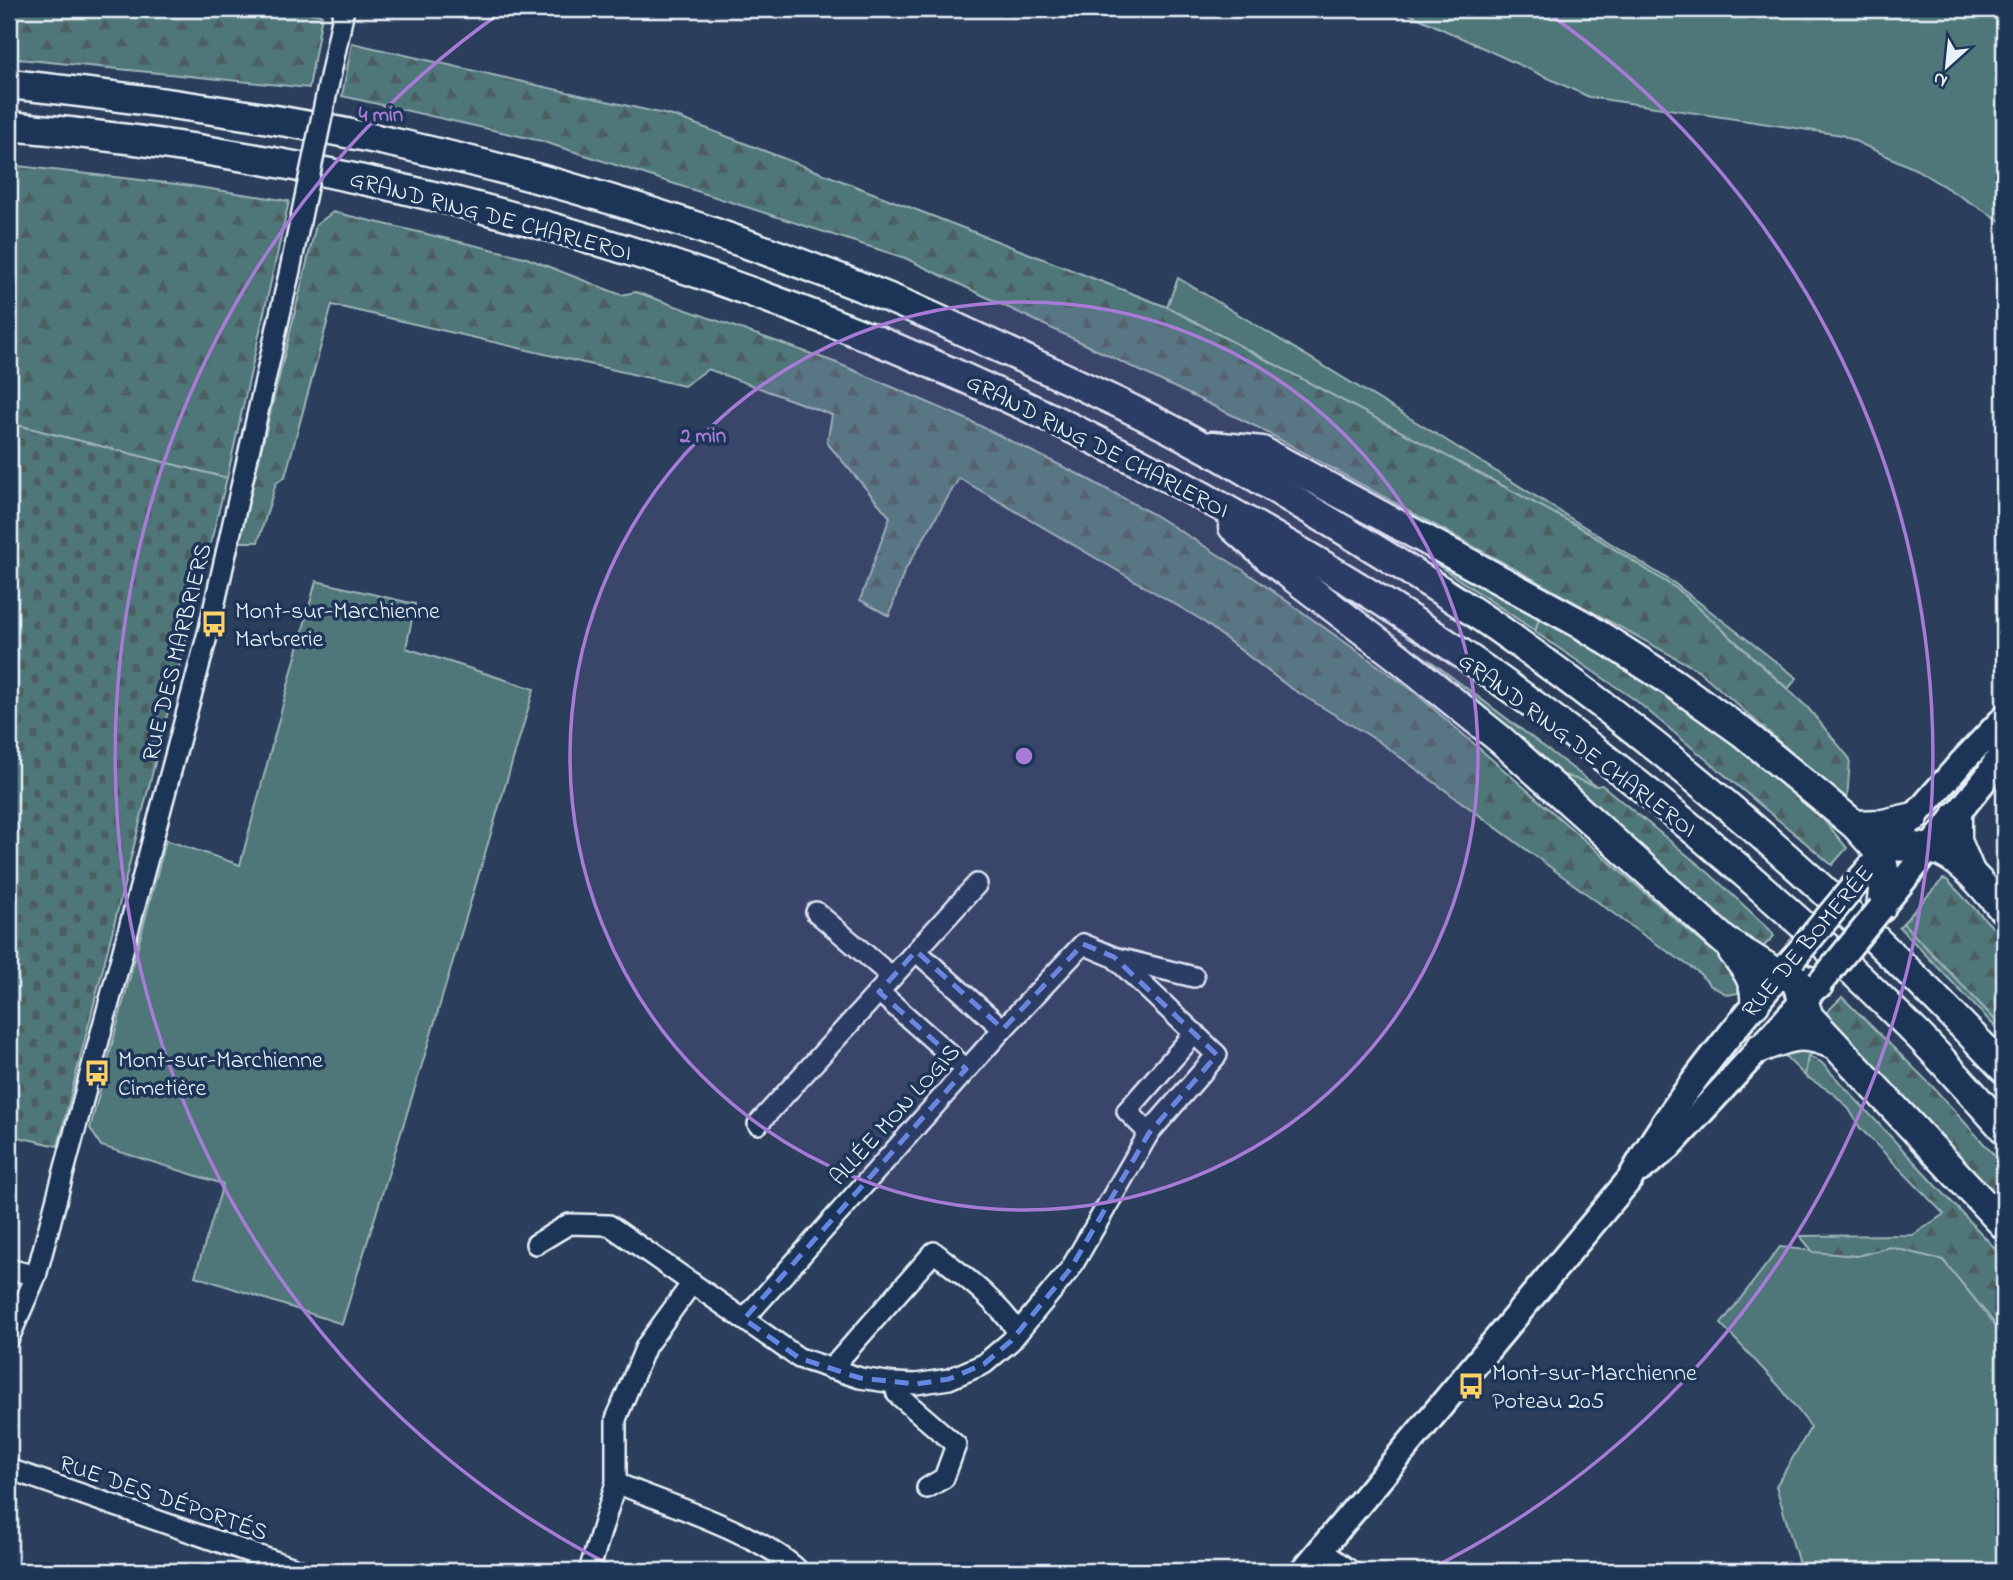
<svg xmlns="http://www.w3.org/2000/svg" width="2013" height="1580" viewBox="0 0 2013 1580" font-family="'Indie Flower',sans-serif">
<defs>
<pattern id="forest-firs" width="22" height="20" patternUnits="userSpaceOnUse" patternTransform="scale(1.75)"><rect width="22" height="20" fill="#507679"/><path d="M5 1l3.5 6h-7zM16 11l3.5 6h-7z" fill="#4b5f62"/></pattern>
<pattern id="cemetery-stones" width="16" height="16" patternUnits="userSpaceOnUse" patternTransform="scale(1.75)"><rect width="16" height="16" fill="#507679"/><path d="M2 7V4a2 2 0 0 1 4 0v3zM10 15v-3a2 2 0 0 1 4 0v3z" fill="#4b5f62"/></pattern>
</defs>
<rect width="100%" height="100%" fill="#2b3f5c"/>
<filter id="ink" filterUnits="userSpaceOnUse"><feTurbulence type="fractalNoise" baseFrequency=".0143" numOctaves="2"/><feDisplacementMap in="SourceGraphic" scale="14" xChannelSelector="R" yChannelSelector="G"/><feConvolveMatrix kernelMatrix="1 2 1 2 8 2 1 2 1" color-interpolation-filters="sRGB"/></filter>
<g filter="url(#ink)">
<g fill="#507679" stroke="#9cb4b8" stroke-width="2">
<path d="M1399 9H2004V223L1917 170 1842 135 1589 97Z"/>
<path d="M1178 278 1441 437 1674 583 1797 678 1788 689 1680 591 1576 525 1167 307Z"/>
<path d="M1430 555 1539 619 1535 631 1424 556Z"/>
<path d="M316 581 415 604 406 648 534 689 424 1058 342 1324 195 1276 223 1184 101 1146 90 1128 166 840 240 865Z"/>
<path d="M1398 639 1432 662 1596 786 1561 774 1427 661 1423 664 1398 644Z"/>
<path d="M1903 923 2004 1029V1036L1899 927Z"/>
<path d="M1804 1050 1815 1053 1808 1056 1805 1076 1782 1053Z"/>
<path d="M1780 1247 1857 1256 1890 1247 1943 1260 2004 1335V1571H1801L1776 1486 1811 1427 1779 1386 1721 1324Z"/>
</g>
<g fill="url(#forest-firs)" stroke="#9cb4b8" stroke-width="2">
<path d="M9 9H287L322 15 309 88 9 58Z"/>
<path d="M352 43 677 117 1167 307 1576 525 1680 591 1808 708 1850 759 1847 801 1698 670 1257 427 905 258 541 141 342 96Z"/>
<path d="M9 165 185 185 289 201 227 478 9 423Z"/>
<path d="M333 212 524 257 621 295 636 292 837 363 966 419 1084 477 1153 514 1243 570 1411 689 1736 972 1740 981 1738 993 1728 995 1711 986 1698 972 1636 930 1378 741 1289 687 1200 619 959 478 904 572 889 616 860 600 890 517 827 443 832 415 708 369 684 386 332 305 285 477 276 483 258 542H239L316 225Z"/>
<path d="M1539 619 1647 680 1719 733 1823 819 1847 848 1832 865 1634 699 1535 632Z"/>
<path d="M1561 774 1596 786 1602 785 1710 874 1770 930 1774 936 1758 952Z"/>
<path d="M1943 879 1947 880 2004 939V1029L1903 923Z"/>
<path d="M1842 997 1932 1086 2004 1166V1210L1822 1017Z"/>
<path d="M1808 1056 1821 1062 2004 1258V1335L1943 1260 1890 1247 1857 1256 1813 1252 1800 1236 1913 1235 1944 1214 1860 1128 1849 1109 1833 1093 1805 1076Z"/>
</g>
<path fill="url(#cemetery-stones)" stroke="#9cb4b8" stroke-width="2" d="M9 423 227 478 58 1146 9 1135Z"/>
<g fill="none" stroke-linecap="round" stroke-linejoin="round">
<g stroke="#e8f1f8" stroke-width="24">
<g id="minor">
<path d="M340 29 344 9"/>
<path d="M816 912 892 977"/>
<path d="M916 951 1003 1029"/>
<path d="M1117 958 1194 977"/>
<path d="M879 992 966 1069"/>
<path d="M758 1124 977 884"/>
<path d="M1149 1133 1127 1111 1195 1033"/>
<path d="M536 1244 569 1224 609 1225 799 1358 860 1378 894 1383 916 1384 949 1379 984 1364 1011 1341 1071 1268 1149 1133 1217 1055 1114 957 1083 944 1003 1029 744 1319"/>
<path d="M9 1269 36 1276"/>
<path d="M9 1338 36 1276 209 629 290 270"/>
<path d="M831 1369 934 1252C965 1277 995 1299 1018 1332"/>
<path d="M894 1383 897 1394 956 1445 944 1478 927 1488"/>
<path d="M9 1469 303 1571"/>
<path d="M616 1483C667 1504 762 1534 799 1571"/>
<path d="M1321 1550 1351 1571"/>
<path d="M589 1571 616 1483V1419L646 1346 692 1283"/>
</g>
</g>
<g stroke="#e8f1f8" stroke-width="30">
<g id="major">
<path d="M1853 887 1962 762 2004 718"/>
<path d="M1881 908 1987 777 2004 749"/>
<path d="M1641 1169 1669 1147 1814 989"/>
<path d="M1303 1571 1630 1179C1674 1099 1734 1029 1792 960"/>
</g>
</g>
<g stroke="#e8f1f8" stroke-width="33">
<g id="highway">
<path d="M9 84C141 98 274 116 404 145 568 182 738 236 894 300 933 316 970 335 1009 352 1074 382 1141 412 1204 447 1238 465 1270 486 1302 505 1368 544 1433 584 1496 627 1680 756 1850 905 2004 1069"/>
<path d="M9 126C452 165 882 310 1266 532 1336 572 1405 614 1471 660 1631 771 1781 898 1919 1036 1948 1066 1976 1098 2004 1129"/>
<path d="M1212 446 1262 451 1583 625 1672 682 1742 732 1855 825 1881 854 1885 875 1881 908"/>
<path d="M1233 527 1272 561 1398 657 1501 740 1725 941 1780 975 1820 983"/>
<path d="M1957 815V841L1970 872"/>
<path d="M1855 825 1883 824 1914 817"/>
<path d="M1888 846C1905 847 1928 846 1943 853 1968 865 1986 891 2004 910"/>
<path d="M1733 952C1746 969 1757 982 1755 1004"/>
<path d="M1793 962 1795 978 1809 1017 2004 1225"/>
<path d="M1760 1048C1791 1036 1803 1031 1834 1045"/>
</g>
</g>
<use href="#minor" stroke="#1d3557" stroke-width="19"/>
<use href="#major" stroke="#1d3557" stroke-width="24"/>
<use href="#highway" stroke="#1d3557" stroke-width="28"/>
<g stroke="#e8f1f8" stroke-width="24" stroke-linecap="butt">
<path id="minor-bridge" d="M290 270 340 29"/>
</g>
<g stroke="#e8f1f8" stroke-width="30" stroke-linecap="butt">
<g id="major-bridge">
<path d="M1793 959 1853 887"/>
<path d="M1820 983 1881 908"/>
</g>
</g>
<use href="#minor-bridge" stroke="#1d3557" stroke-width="19"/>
<use href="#major-bridge" stroke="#1d3557" stroke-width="24"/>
</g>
</g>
<path fill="none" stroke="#6487e3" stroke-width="5" stroke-dasharray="14 9" stroke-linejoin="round" d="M1083 944 1114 957 1217 1055 1149 1133 1071 1268 1011 1341 984 1364 949 1379 916 1384 860 1378 799 1358 744 1319 966 1069 879 992 916 951 1003 1029Z"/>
<circle cx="1024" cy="756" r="454" fill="#a77bd6" fill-opacity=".12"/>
<g fill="none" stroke="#a77bd6" stroke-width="3.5">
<circle cx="1024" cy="756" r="454"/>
<path d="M618 1569A909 909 0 0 1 503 11M1545 11A909 909 0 0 1 1430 1569"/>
</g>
<defs>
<g id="bus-bare" transform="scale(2.1)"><path d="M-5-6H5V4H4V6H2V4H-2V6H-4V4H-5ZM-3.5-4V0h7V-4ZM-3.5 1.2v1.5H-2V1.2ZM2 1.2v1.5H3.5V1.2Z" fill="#ffd166" stroke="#1d3557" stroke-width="2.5" paint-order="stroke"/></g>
</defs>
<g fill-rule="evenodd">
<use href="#bus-bare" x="214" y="624"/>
<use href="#bus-bare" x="97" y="1073"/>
<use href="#bus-bare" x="1471" y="1386"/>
</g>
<g text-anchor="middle" stroke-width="7" stroke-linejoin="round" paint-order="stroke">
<g font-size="24" fill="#e8f1f8" stroke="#1d3557">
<text transform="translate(491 215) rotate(15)" y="8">GRAND RING DE CHARLEROI</text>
<text transform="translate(1098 445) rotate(27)" y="8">GRAND RING DE CHARLEROI</text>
<text transform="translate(176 652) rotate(-76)" y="8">RUE DES MARBRIERS</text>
<text transform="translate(1578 744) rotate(37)" y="8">GRAND RING DE CHARLEROI</text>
<text transform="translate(1807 941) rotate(-50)" y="8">RUE DE BOMERÉE</text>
<text transform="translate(894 1114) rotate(-48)" y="8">ALLÉE MON LOGIS</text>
<text transform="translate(164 1497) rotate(19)" y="8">RUE DES DÉPORTÉS</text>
</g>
<g font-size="24" fill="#e8f1f8" stroke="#1d3557" text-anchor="start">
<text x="235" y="618">Mont-sur-Marchienne<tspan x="235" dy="28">Marbrerie</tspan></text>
<text x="118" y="1067">Mont-sur-Marchienne<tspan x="118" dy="28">Cimetière</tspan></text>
<text x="1492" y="1380">Mont-sur-Marchienne<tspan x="1492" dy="28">Poteau 205</tspan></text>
</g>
</g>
<circle cx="1024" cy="756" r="10" fill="#a77bd6" stroke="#1d3557" stroke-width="3.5"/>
<g font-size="21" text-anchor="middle" font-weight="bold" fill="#a77bd6" stroke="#1d3557" stroke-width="7" stroke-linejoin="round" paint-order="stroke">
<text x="381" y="121">4 min</text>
<text x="703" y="442">2 min</text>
</g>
<rect width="2013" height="1580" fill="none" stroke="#1d3557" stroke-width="35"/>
<rect x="18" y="18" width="1978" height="1545" fill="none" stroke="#e8f1f8" stroke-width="2.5" filter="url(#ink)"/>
<g transform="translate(1947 66) rotate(207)" stroke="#1d3557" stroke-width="5" paint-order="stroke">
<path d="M0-5L12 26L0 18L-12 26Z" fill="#e8f1f8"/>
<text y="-10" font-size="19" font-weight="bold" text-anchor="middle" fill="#e8f1f8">N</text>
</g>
</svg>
